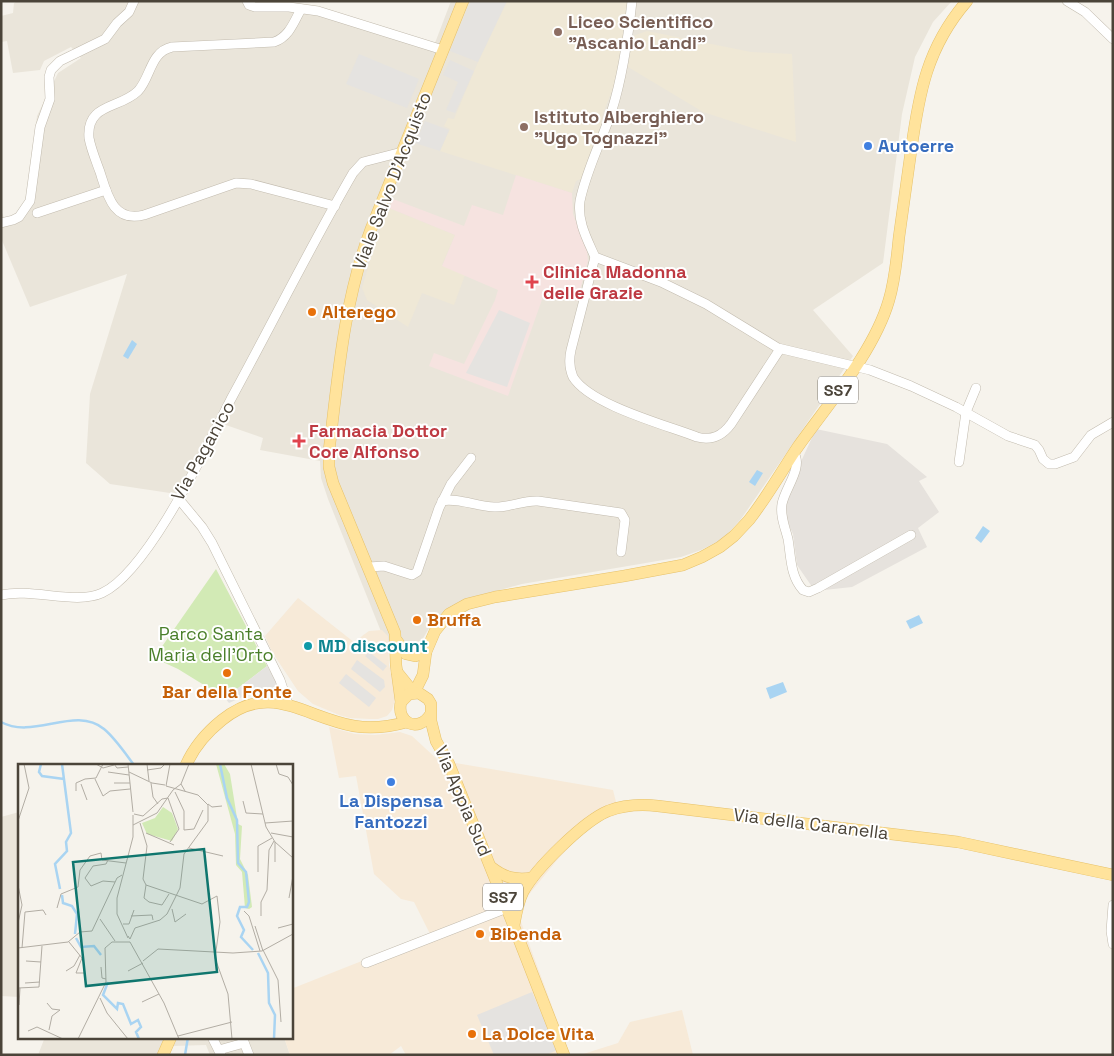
<svg xmlns="http://www.w3.org/2000/svg" width="1114" height="1056" viewBox="0 0 1114 1056" font-family="'Space Grotesk',sans-serif">
<rect width="100%" height="100%" fill="#f6f3ec"/>
<g fill="#eae5da">
<path d="M18 1H255L262 3 306 5 435 43 451 1H952L933 22 915 57 902 114 883 263 813 310 853 356 741 519 723 539 701 550 681 557 522 584 466 599 444 611 428 630 419 645 390 654 328 499 321 478 320 461 260 450 263 438 223 424 183 495 110 484 86 463 90 394 127 274 30 307 1 238V210L4 218 12 216 22 209 29 191 37 116 58 73 81 58 71 47 44 61 40 70 13 73 7 41 1 42V16L13 13 14 3Z"/>
<path d="M19 812V997L1 996V817Z"/>
<path d="M45 1037H284L290 1055H210L206 1045 172 1046 168 1055H38Z"/>
</g>
<g fill="#f7ead8">
<path d="M298 598 355 643 362 636 369 631 382 630 388 636 389 665 397 693 392 710 387 716 378 719H370L350 718 339 715 313 704 298 691 272 652 265 636Z"/>
<path d="M329 727 355 734 375 735 400 732 412 736 438 760 613 790 619 814 601 820 584 832 558 859 522 903 521 922 570 1055H406L401 1046 389 1055H290L284 1037H291V989L430 934 414 902 401 899 374 874 356 776 339 778Z"/>
<path d="M682 1010 693 1055H580L618 1043 630 1022Z"/>
</g>
<path fill="#e6e2dd" d="M816 429 887 444 927 477 919 481 939 512 918 528 927 547 852 587 815 591 797 565 793 534 783 512 786 494Z"/>
<g fill="#efe8d6">
<path d="M507 1H628L616 81 603 113 601 125 583 178 576 181 572 193 440 151 450 129 444 126 448 118 454 119 478 62Z"/>
<path d="M647 31 751 52 792 54 796 142 703 112 628 67 633 36Z"/>
<path d="M389 208 455 235 442 265 465 275 454 305 422 293 408 327 367 300 362 288 376 240Z"/>
</g>
<path fill="#f6e3e0" d="M516 175 572 193 573 214 587 251 588 261 577 301 545 291 508 396 429 366 434 353 464 364 495 300 498 290 442 266 455 235 389 208 393 199 464 226 472 205 503 215Z"/>
<path fill="#d2eab5" d="M216 569 267 666 225 698 178 669 154 658Z"/>
<g fill="#e5e3e0">
<path d="M471 1H507L478 62 450 51Z"/>
<path d="M359 54 419 79 407 108 346 84Z"/>
<path d="M450 60 474 71 455 113 446 110 458 82 443 75Z"/>
<path d="M425 121 449 130 440 151 415 143Z"/>
<path d="M499 310 530 323 507 387 466 373Z"/>
<path d="M369 652 387 666 383 671 365 656Z"/>
<path d="M357 660 384 680 385 687 380 692 351 669Z"/>
<path d="M267 666 282 691 279 693 260 691 247 695 229 703 225 698Z"/>
<path d="M346 674 376 698 369 707 339 683Z"/>
<path d="M532 992 557 1050 546 1055H494L477 1015Z"/>
</g>
<g fill="#a9d4f2">
<path d="M132 340 137 344 128 359 123 356Z"/>
<path d="M757 470 763 473 755 486 749 482Z"/>
<path d="M983 526 990 531 981 543 975 538Z"/>
<path d="M919 615 923 623 910 629 906 621Z"/>
<path d="M783 682 787 692 770 699 766 688Z"/>
</g>
<g fill="none" stroke-linecap="round" stroke-linejoin="round">
<g stroke="#a9d4f2" stroke-width="2.5">
<path d="M1 722C34 740 75 705 104 729 115 738 125 753 134 765"/>
<path d="M185 1055 188 1037"/>
</g>
<g stroke="#c2bbae" stroke-width="10">
<g id="minor">
<path d="M247 1 249 5 255 7H289L318 11 443 50"/>
<path d="M632 1C628 39 623 75 612 110 602 140 586 171 580 201 577 221 587 239 595 257L661 282 706 304 778 348 870 370 911 386 956 407 1008 436 1035 445 1039 450 1043 459 1049 464H1055L1074 457 1091 435 1113 422"/>
<path d="M1067 1 1085 12 1113 39"/>
<path d="M301 9C294 22 289 37 274 42L172 47C150 52 151 77 138 91 120 109 86 103 89 138 91 149 96 161 100 172 107 194 113 223 144 215L236 183 251 184 335 206"/>
<path d="M37 213 106 190"/>
<path d="M1 223 13 220 19 217 30 201 40 127 50 99 49 77 51 70 60 61 105 39 117 23 129 12 134 1"/>
<path d="M595 257 571 350C569 359 569 368 573 377 590 405 666 425 697 437 712 441 722 436 731 424L780 349"/>
<path d="M794 453C803 468 785 488 782 504 780 516 785 527 788 539 791 556 790 576 803 590L809 592 818 588 911 535"/>
<path d="M959 462 966 412 976 388"/>
<path d="M178 498 202 527 212 543 280 680 288 704"/>
<path d="M442 501C456 497 479 507 494 507 509 508 523 500 538 501L621 513 625 520 621 552"/>
<path d="M369 567 384 566 412 575 417 572 439 508 451 484 471 458"/>
<path d="M1 595C33 588 76 605 102 593 148 572 207 446 231 399 272 324 310 247 353 173L363 162 402 152"/>
<path d="M1113 905 1111 931 1113 944"/>
<path d="M366 963 507 908"/>
<path d="M212 1037 221 1055"/>
<path d="M242 1037 249 1055"/>
<path d="M219 1050 244 1043"/>
</g>
</g>
<g stroke="#e6c16a" stroke-width="12">
<g id="major">
<path d="M397 641 406 654 415 656 426 652"/>
<path d="M397 672 414 693 423 675 426 652 435 631 449 614 467 604 495 597 624 576 683 565 702 557 720 547 734 536 749 520C767 497 781 472 797 448 828 404 874 352 889 300 895 280 897 258 899 237 903 208 907 180 911 151 919 93 927 47 967 1"/>
<path d="M401 702 396 665 395 633 333 483 329 467V451C338 376 344 300 371 229L463 1"/>
<path d="M430 715C418 733 396 723 401 702L409 694 419 693 428 699 431 704V721L436 741 449 764 502 896 564 1055"/>
<path d="M186 765C194 747 207 732 222 720 270 681 304 717 354 726 372 729 389 727 407 722"/>
<path d="M491 867C505 878 515 880 532 878"/>
<path d="M502 896 529 880"/>
<path d="M514 925C516 914 518 902 523 892 536 868 584 821 608 811 624 805 641 804 658 806L958 842 1113 875"/>
<path d="M163 1055 171 1037"/>
</g>
</g>
<use href="#minor" stroke="#fff" stroke-width="9"/>
<use href="#major" stroke="#ffe39c" stroke-width="11"/>
</g>
<g fill="#8d6e63" stroke="#fff" stroke-width="2">
<circle cx="558" cy="32" r="5"/>
<circle cx="524" cy="127" r="5"/>
</g>
<g fill="#3f7fe0" stroke="#fff" stroke-width="2">
<circle cx="868" cy="146" r="5"/>
<circle cx="391" cy="782" r="5"/>
</g>
<g fill="#e0444e" stroke="#fff" stroke-width="2">
<path d="M529.5 274.5h5v5h5v5h-5v5h-5v-5h-5v-5h5z"/>
<path d="M296.5 433.5h5v5h5v5h-5v5h-5v-5h-5v-5h5z"/>
</g>
<g fill="#e8710a" stroke="#fff" stroke-width="2">
<circle cx="312" cy="312" r="5"/>
<circle cx="417" cy="620" r="5"/>
<circle cx="227" cy="673" r="5"/>
<circle cx="480" cy="934" r="5"/>
<circle cx="472" cy="1034" r="5"/>
</g>
<circle fill="#0f9aa8" stroke="#fff" stroke-width="2" cx="308" cy="646" r="5"/>
<g text-anchor="middle" stroke-width="4" stroke-linejoin="round" paint-order="stroke">
<g fill="#fff" stroke="#817c74" stroke-width="1">
<rect x="818" y="376.5" width="40" height="27" rx="4"/>
<rect x="483" y="883.5" width="40" height="27" rx="4"/>
</g>
<g font-size="16" font-weight="bold" fill="#4b4439">
<text x="838" y="396">SS7</text>
<text x="503" y="903">SS7</text>
</g>
<g font-size="18" font-weight="bold" fill="#785e54" stroke="#fff" text-anchor="start">
<text x="568" y="28">Liceo Scientifico<tspan x="568" dy="21">"Ascanio Landi"</tspan></text>
<text x="534" y="123">Istituto Alberghiero<tspan x="534" dy="21">"Ugo Tognazzi"</tspan></text>
</g>
<g font-size="18" font-weight="bold" fill="#366cbe" stroke="#fff" text-anchor="start">
<text x="878" y="152">Autoerre</text>
<text x="391" y="807" text-anchor="middle">La Dispensa<tspan x="391" dy="21">Fantozzi</tspan></text>
</g>
<g font-size="18" fill="#4b4439" stroke="#fff">
<text transform="translate(392 181) rotate(-69)" y="6">Viale Salvo D'Acquisto</text>
<text transform="translate(203 451) rotate(-61)" y="6">Via Paganico</text>
<text transform="translate(463 801) rotate(67)" y="6">Via Appia Sud</text>
<text transform="translate(811 824) rotate(7)" y="6">Via della Caranella</text>
</g>
<g font-size="18" font-weight="bold" fill="#be3a42" stroke="#fff" text-anchor="start">
<text x="543" y="278">Clinica Madonna<tspan x="543" dy="21">delle Grazie</tspan></text>
<text x="309" y="437">Farmacia Dottor<tspan x="309" dy="21">Core Alfonso</tspan></text>
</g>
<g font-size="18" font-weight="bold" fill="#c56008" stroke="#fff" text-anchor="start">
<text x="322" y="318">Alterego</text>
<text x="427" y="626">Bruffa</text>
<text x="227" y="698" text-anchor="middle">Bar della Fonte</text>
<text x="490" y="940">Bibenda</text>
<text x="482" y="1040">La Dolce Vita</text>
</g>
<g font-size="18" fill="#4a7f2a" stroke="#fff">
<text x="211" y="640">Parco Santa<tspan x="211" dy="21">Maria dell'Orto</tspan></text>
</g>
<g font-size="18" font-weight="bold" fill="#0d838f" stroke="#fff" text-anchor="start">
<text x="318" y="652">MD discount</text>
</g>
</g>
<g transform="translate(18 764)">
<rect width="275" height="275" fill="#f6f3ec"/>
<path d="M198 0H206L212 10 220 60 224 62 222 95 230 111 234 143 231 145 227 144 224 108 218 101 217 70ZM145 43 154 49 160 65 154 77 129 70 124 59 137 54Z" fill="#d2eab5"/>
<path fill="none" stroke="#a9d4f2" stroke-width="2.5" d="M23 0 21 8 24 12 46 15M202 0 209 34 219 56 220 99 228 108 231 138 229 143H222L219 152 226 166 223 173 235 186M42 125 37 100 49 87 48 78 53 69 44 0M44 131 45 139 54 142 59 150 57 170M58 174 63 183 76 182 83 191M240 189 250 209 251 239 257 251 256 275M90 218 85 231 99 245 100 239 105 240 113 260 120 256 123 263 118 268 121 275"/>
<path fill="none" stroke="#b2ada4" stroke-width="1" d="M78 0 85 4 96 1M96 0 99 4 110 3M110 0 115 48M129 0 131 17M233 0 248 63 257 78 275 94M258 0 261 10 270 13 275 21M129 6 143 4 147 0M90 8 111 11M111 8 134 19 147 21M77 15 85 32 92 27 112 25M96 19H112M133 19 135 33 140 40M63 20 69 36M58 27V19L67 15 78 14 85 0M167 27 163 20 171 0M157 28 166 47V66L176 65 185 46M225 37 228 49 245 50M190 40 194 43 204 42M116 50 125 52 144 35 150 34 161 65 152 78M0 57 11 24 6 0M122 59 129 82 125 115 128 121 184 140 199 132 202 158 197 194 210 230 214 275M247 59 275 57M115 61 139 49 155 26 163 20M128 69 156 81M253 69 275 73M257 78V98M171 84 205 92M90 96 88 100 75 102 67 114 73 122 85 117 97 118M240 108V82L254 74M0 121 4 141 0 159M128 121 126 134 131 138 144 141 151 130M271 134 275 112M39 144 43 130 60 123 62 106 72 92 83 89 84 96 108 99M154 145 157 158 168 150M226 147 231 152 242 187M113 152 134 151 135 156M243 152V138L249 126 251 86 256 77M82 155 97 177M105 160H111L116 146M237 162 245 187M260 164 275 160M110 172 112 175 117 164 142 156 149 150 162 124 166 90 190 57V41L180 31 148 22 152 0M110 174 99 150V134L115 73V51M51 178 64 194 58 209H66M112 178 146 239 161 275M0 184 50 178 62 168 74 167 99 114 104 111M4 184 7 148 25 146 28 151M245 186 260 216 263 258M8 197 23 198M125 197 140 185 215 189 244 187 275 170M83 203 84 214 88 215M48 207 56 202 62 191M110 207 125 199M7 219 22 218M0 224 21 223 24 182M82 234 89 249 110 275M124 238 141 230M29 239 34 245 42 246 34 252 31 266M1 241 2 224M10 267 19 263 45 275M160 272 214 258M60 275 88 218 87 184 94 178H112"/>
<path fill="#0f766e" fill-opacity="0.15" stroke="#0f766e" stroke-width="2.5" d="M186 85 199 208 68 222 55 98Z"/>
<rect width="275" height="275" fill="none" stroke="#4b4439" stroke-width="2.5"/>
</g>
<rect width="1114" height="1056" fill="none" stroke="#4b4439" stroke-width="5"/>
</svg>
